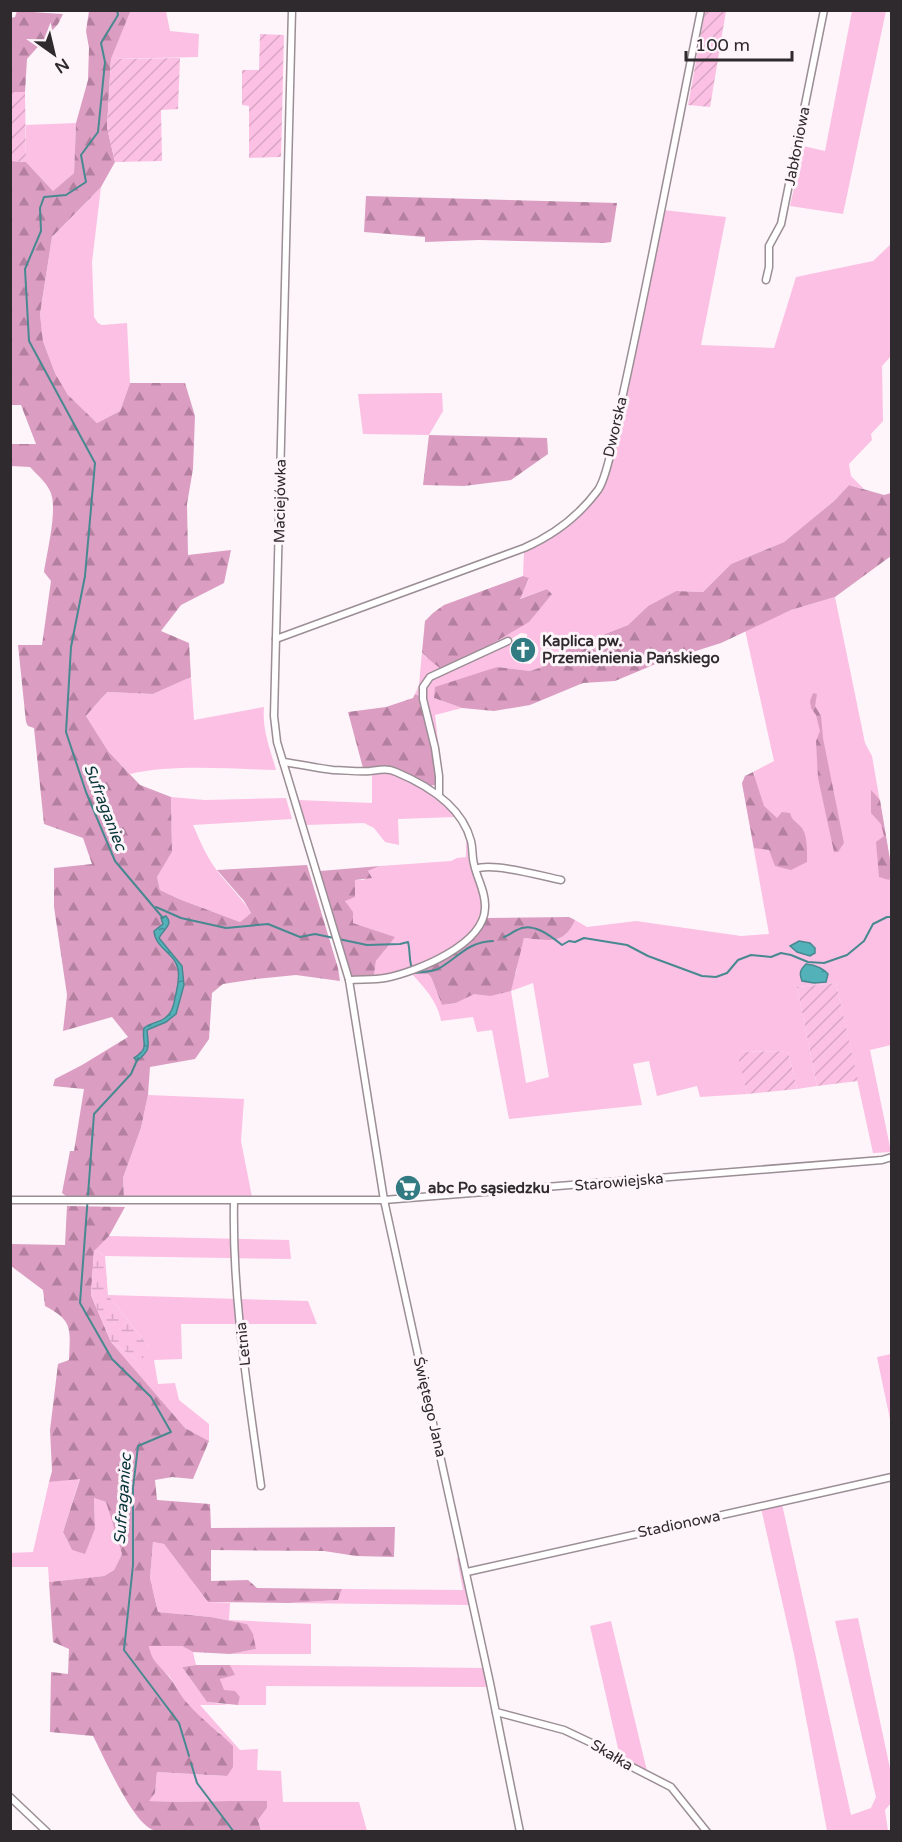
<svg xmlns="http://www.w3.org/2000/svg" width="902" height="1842" viewBox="0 0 902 1842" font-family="'Varela Round',sans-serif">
<defs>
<pattern id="forest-firs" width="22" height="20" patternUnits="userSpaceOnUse" patternTransform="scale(1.5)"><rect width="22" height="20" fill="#dc9dc3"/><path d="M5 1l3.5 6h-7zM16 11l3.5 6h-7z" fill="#b3809f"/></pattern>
<pattern id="wetland-marsh" width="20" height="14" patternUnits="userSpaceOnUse" patternTransform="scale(1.5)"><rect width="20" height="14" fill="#fcc0e4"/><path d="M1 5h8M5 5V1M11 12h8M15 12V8" fill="none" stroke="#d8a5c4"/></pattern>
<pattern id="garden-furrows" width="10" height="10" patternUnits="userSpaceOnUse" patternTransform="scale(1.5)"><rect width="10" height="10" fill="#fcc0e4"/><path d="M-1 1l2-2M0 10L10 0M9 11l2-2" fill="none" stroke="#d8a5c4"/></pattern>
<pattern id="water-ripples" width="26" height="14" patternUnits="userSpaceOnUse" patternTransform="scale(1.5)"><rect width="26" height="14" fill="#53b1ba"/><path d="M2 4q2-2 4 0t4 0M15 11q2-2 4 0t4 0" fill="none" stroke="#459098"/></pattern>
</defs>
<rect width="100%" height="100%" fill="#fdf5f9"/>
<g fill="#fcc0e4" fill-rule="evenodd">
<path d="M130 11H166L170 31 199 34 198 57 111 59Z"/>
<path d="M852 11H886L843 214 790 206 803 146 825 151Z"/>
<path d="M76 123 74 173 53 191 26 162V125Z"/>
<path d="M101 187 92 262 94 317 98 323 102 325 127 323 130 383 120 411 97 423 68 395 55 373 43 341 40 314 52 237Z"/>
<path d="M663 210 726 217 701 345 774 348 796 277 873 261 891 244 892 355 882 366 883 421 871 434 872 440 849 464 851 476 864 489 849 485 834 501 784 542 731 564 703 592 676 591 648 606 628 625 562 651 542 667 530 671 497 667 434 698 462 708 435 715 440 759 435 757 415 694 419 685 422 652 426 658 459 663 489 644 552 594 547 589 519 599 529 579 523 576 524 551 551 539 567 527 605 483ZM521 633 527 634V638C541 642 542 656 530 664 517 664 511 655 510 643L508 641Z"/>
<path d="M442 393 443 411 429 435 363 434 358 394Z"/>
<path d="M835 597 865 743 872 756 891 866V1045L870 1050 891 1152 873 1153 836 983 797 987 817 1086 797 1089 788 1051 738 1052 747 1094 700 1097 697 1086 657 1096 649 1061 633 1064 642 1105 509 1119 492 1030 477 1032 473 1017 441 1021C438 1002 424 987 411 973L420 971 418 974H428L431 977 442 1005 456 1003 474 993 490 996 516 973 519 954 524 938C548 940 564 946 575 920L587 927 636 921 741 936 769 934 742 783 755 775 753 772 774 761 745 630 791 610ZM533 983 549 1077 526 1083 511 991Z"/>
<path d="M191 677 194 720 264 707C262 730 270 748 276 770 231 769 173 764 130 774L108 751 86 716 107 692 153 694Z"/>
<path d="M382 771C409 776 439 795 456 817L398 819 399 845 385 842 374 828 364 823 306 825 297 800 372 803V773Z"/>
<path d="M171 797 205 800 286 798 292 819 193 825C200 841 207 858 218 872 229 886 242 898 251 913L240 922 179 899 160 890 157 877 172 852Z"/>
<path d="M466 842H469C469 849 470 857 471 865 474 879 484 895 483 910 478 946 405 976 374 975L376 961 394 937 353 923 345 900 355 897V880H364L368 871 380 866 451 861 457 858 466 857Z"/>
<path d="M148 1095 244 1099 241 1141 252 1197 124 1198 123 1178 141 1128Z"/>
<path d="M109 1236 289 1240 291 1259 105 1256 94 1250Z"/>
<path d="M108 1295 308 1301 317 1324H181L182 1359 154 1360 158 1384 175 1383 179 1400 209 1424V1441L185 1428 111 1342 136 1359 148 1346Z"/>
<path d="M891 1354 892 1424H891L877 1357Z"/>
<path d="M80 1478 63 1532 72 1550 85 1553 95 1529 94 1498 106 1502 122 1554 114 1570 104 1576 49 1582 48 1567H11L10 1553 33 1552 49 1482Z"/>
<path d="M782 1504 851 1815 871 1808 876 1797 835 1621 858 1618 891 1773V1803L885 1810 888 1831H827L794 1654 761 1508Z"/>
<path d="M153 1542 164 1544 208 1602 230 1603 229 1620 311 1624V1654H230L256 1649 247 1624 211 1617 158 1612 150 1578Z"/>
<path d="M457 1558H460L469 1605 289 1603 338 1600 342 1589 463 1590Z"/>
<path d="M611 1621 647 1771 620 1757 590 1626Z"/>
<path d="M149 1646H182L193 1652 196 1665 182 1667 207 1702 229 1705H200L240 1750 258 1749 257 1770 281 1771 283 1802H359L367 1831H261L258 1820 267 1808 266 1801C227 1800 188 1803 148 1801L155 1793 157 1772 227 1776 220 1733 204 1722 185 1702 170 1677 151 1659Z"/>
<path d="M230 1665 483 1668 487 1687 266 1686V1705H238L240 1697 223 1690 220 1678 234 1675Z"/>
</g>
<g fill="url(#forest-firs)">
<path d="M17 11 63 14 58 24 27 59 25 92H11L10 18 15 17Z"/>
<path d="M89 11H136L130 12 111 59 107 127 115 162 101 187 52 237 40 314 43 341 55 373 68 395 97 423 120 411 130 383H185L195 416 193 469 187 504 188 555 231 550 224 583 181 605 161 631 189 643 191 677 153 694 107 692 86 716 108 751 140 785 171 797 172 852 157 877 160 890 179 899 240 922 251 913 244 901 217 870 307 865 338 968 340 981 296 975 256 979 223 984 212 993 209 1039 195 1059 150 1067 148 1095 141 1128 123 1178 124 1198 66 1196 62 1193 70 1151H74L84 1089 53 1086 55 1079 82 1065 128 1037 112 1017 63 1031 67 995 54 907V868L92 864 83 838 44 824 34 728 28 726 26 722 18 645H42L51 581 44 572C47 553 56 516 52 497 50 485 37 475 30 467L11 466V444H36L21 405H11L12 161 26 162 53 191 74 173 76 123 88 80 89 48 86 31Z"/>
<path d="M366 196 617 203 611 242 604 243 479 240 425 242V237L364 232Z"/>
<path d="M429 435 547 438 548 454 511 480 464 486 423 485Z"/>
<path d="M849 485 884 495 891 493V556L835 597 791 610 721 643 658 663 615 681 583 683 530 705 494 711 462 708 434 698 435 687 497 667 530 671 542 667 562 651 628 625 648 606 676 591 703 592 731 564 784 542 834 501Z"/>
<path d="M523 576 529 578 520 599 547 589 552 594 529 622 459 663 441 669 426 657 422 652 425 621 433 613 444 605Z"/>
<path d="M813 693 817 694 815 706 821 716 823 738 844 843 838 852H834L818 778 816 741 820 731 816 715 811 708 810 701Z"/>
<path d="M415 694C419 696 420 696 422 700 428 710 440 776 435 785L430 786 391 768H363L348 712 386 707 413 698Z"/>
<path d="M753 772 764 806 777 818 782 812 790 813C792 821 797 822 802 828 808 837 807 852 807 862L791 870 775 866 769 850 754 848 742 783 745 776Z"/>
<path d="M871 790 880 800 891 866V875L889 880 879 877 876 842 884 836 881 824 871 813Z"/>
<path d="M380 866 368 871 372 878 355 880V897L345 901 353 912V923L395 937 376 961 374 975 352 977 320 871Z"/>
<path d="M569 917 575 920C564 946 548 940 524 938L511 991 490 996 474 994 456 1003 442 1005 431 977 428 974H417C422 969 428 969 434 965 459 950 471 944 486 918Z"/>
<path d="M67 1206 125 1207 109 1236 94 1251 91 1295 111 1342 185 1428 209 1441 193 1479 172 1477 155 1480 157 1500 210 1504 211 1528 395 1527 394 1557 356 1556 324 1551 211 1550V1581L248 1580 257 1588 342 1589 338 1600 289 1603 208 1602 164 1544 153 1542 150 1578 158 1612 211 1617 247 1624 253 1634 256 1649 230 1654 193 1652 182 1646H149C152 1663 159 1664 169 1677 176 1685 180 1696 188 1704 202 1720 218 1731 233 1746V1767L227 1776 157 1772 155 1793 149 1801C188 1803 227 1800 267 1801V1808L258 1820 261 1831C243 1831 162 1835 151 1829 131 1819 104 1757 93 1736L50 1732 51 1672 68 1674 69 1649 53 1642 49 1582 104 1576 114 1570 122 1554 106 1502 94 1498 95 1529 85 1554 72 1550 63 1532 80 1479 49 1482 52 1471 50 1430 58 1364 69 1360C70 1330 74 1321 45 1306L43 1290 11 1266V1244L65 1245Z"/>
<path d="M196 1665H230L235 1675 220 1679 224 1690 235 1691 240 1697 238 1705 207 1702 182 1667Z"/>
</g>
<path fill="url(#wetland-marsh)" d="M94 1250 105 1256 108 1295 148 1346 144 1358 136 1359 111 1342 91 1295Z"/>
<g fill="url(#garden-furrows)">
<path d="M705 11H726L710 107 688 105Z"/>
<path d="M260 34 284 35 281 157 249 158V106L242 105V70H259Z"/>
<path d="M180 58 178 109 161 110 162 161 115 162 107 127 111 59Z"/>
<path d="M11 92H25L26 162 12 161 11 188Z"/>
<path d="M836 983 858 1081 817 1086 797 987Z"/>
<path d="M788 1051 797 1089 747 1094 737 1052Z"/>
</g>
<g fill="url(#water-ripples)" stroke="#488890" stroke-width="1.5">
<path d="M166 916C174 925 163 929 159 938L182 966 184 985 176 1014 166 1022 147 1030C148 1046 152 1049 137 1061L134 1058C151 1047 141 1044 144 1028 150 1023 158 1023 165 1018 172 1013 174 1006 175 998 177 989 180 979 178 969 175 953 155 948 154 931L163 924 161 918Z"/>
<path d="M799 941 810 943 815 948V953L810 956 797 952 790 946Z"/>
<path d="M806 964C814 965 823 968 828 974L826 982 814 983 802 981C799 973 800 970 806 964Z"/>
</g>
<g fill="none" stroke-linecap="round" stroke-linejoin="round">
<g stroke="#488890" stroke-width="2">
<path d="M117 10 118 15 101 43 105 62 98 132 81 155 86 182 66 195 44 197 40 208 41 231 25 269 29 341 95 463 85 576 71 647 66 732 86 792 115 861 163 918"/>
<path d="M156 907 181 918 226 928 268 924 300 937 315 934 367 945 400 944 408 942C411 954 408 963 414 973 421 972 431 972 438 969 459 957 467 942 493 941"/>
<path d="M504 937C510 935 512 932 517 930 532 921 551 936 562 945L569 941 575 942 584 938 627 945 648 956 702 976 716 977 727 973 738 960 751 955 771 957 781 953 791 955 808 962 824 963 847 955 864 941 873 924 887 917H892"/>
<path d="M138 1058 131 1074 94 1114 80 1303 112 1359 151 1397 171 1432 138 1446 133 1488V1565L124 1650 179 1723 189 1756"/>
<path d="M191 1763 197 1783 234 1832"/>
</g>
<g stroke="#9b8e95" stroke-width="9">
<g id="minor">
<path d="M292 10 274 716 277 742 349 980 384 1200 490 1683 520 1832"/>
<path d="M766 280 769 267V246L781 224 824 10"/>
<path d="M276 639 524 548C554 535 578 517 598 490 609 474 618 415 623 394 651 267 675 138 701 10"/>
<path d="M283 762C299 764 316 768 333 770 345 770 358 772 370 771 379 770 387 768 396 772 427 785 462 806 471 841 473 849 472 857 474 864 477 879 486 892 485 908 484 945 416 972 385 978 374 980 361 979 349 980"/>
<path d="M439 795V776L435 748 423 699V687L430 677 508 641"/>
<path d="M476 869C491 862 542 876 561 880"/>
<path d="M10 1200H384L882 1160 892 1157"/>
<path d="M234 1201C232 1297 248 1392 261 1486"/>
<path d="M467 1572 892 1477"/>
<path d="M496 1712 564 1730 600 1747 634 1768 671 1787 707 1832"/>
<path d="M10 1797 47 1832"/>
</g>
</g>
<use href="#minor" stroke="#fff" stroke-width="6"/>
</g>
<defs>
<g id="church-disc" transform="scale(1.35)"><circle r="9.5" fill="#327b82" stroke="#fdf5f9"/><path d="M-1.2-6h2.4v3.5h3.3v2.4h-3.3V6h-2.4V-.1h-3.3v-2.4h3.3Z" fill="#fff"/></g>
<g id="supermarket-disc" transform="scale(1.35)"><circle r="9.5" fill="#327b82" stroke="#fdf5f9"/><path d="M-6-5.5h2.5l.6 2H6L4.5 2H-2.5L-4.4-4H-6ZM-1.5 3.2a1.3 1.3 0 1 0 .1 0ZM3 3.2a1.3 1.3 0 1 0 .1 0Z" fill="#fff"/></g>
</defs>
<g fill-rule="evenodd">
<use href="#church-disc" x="523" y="650"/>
<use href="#supermarket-disc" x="408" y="1188"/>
</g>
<g text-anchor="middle" stroke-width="6" stroke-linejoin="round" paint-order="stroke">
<g font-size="15" fill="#2f2a2d" stroke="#fdf5f9">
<text transform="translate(797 146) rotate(-79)" y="5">Jabłoniowa</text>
<text transform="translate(615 427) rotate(-77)" y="5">Dworska</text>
<text transform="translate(280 501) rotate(-89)" y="5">Maciejówka</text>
<text transform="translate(619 1182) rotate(-5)" y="5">Starowiejska</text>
<text transform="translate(243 1344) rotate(-96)" y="5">Letnia</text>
<text transform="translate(430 1407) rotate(77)" y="5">Świętego Jana</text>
<text transform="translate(679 1524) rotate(-12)" y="5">Stadionowa</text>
<text transform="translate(612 1755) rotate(31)" y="5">Skałka</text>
</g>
<g font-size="15" font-weight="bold" fill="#2f2a2d" stroke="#fdf5f9" text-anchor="start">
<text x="542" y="646">Kaplica pw.<tspan x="542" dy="17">Przemienienia Pańskiego</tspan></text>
<text x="428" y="1193">abc Po sąsiedzku</text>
</g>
<g font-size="16" font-style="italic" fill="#043438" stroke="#fdf5f9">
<text transform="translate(106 807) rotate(69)" y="6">Sufraganiec</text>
<text transform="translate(122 1499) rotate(-86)" y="6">Sufraganiec</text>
</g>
</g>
<rect width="902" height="1842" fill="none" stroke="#2f2a2d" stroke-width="24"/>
<g transform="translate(54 54) rotate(146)" stroke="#fdf5f9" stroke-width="4.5" paint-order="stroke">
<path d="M0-4.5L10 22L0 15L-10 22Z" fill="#2f2a2d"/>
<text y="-9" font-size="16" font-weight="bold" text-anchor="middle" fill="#2f2a2d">N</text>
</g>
<path d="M686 51v9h106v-9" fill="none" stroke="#2f2a2d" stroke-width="3"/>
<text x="695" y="51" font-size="18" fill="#2f2a2d" stroke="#fdf5f9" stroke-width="4.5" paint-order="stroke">100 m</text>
</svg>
